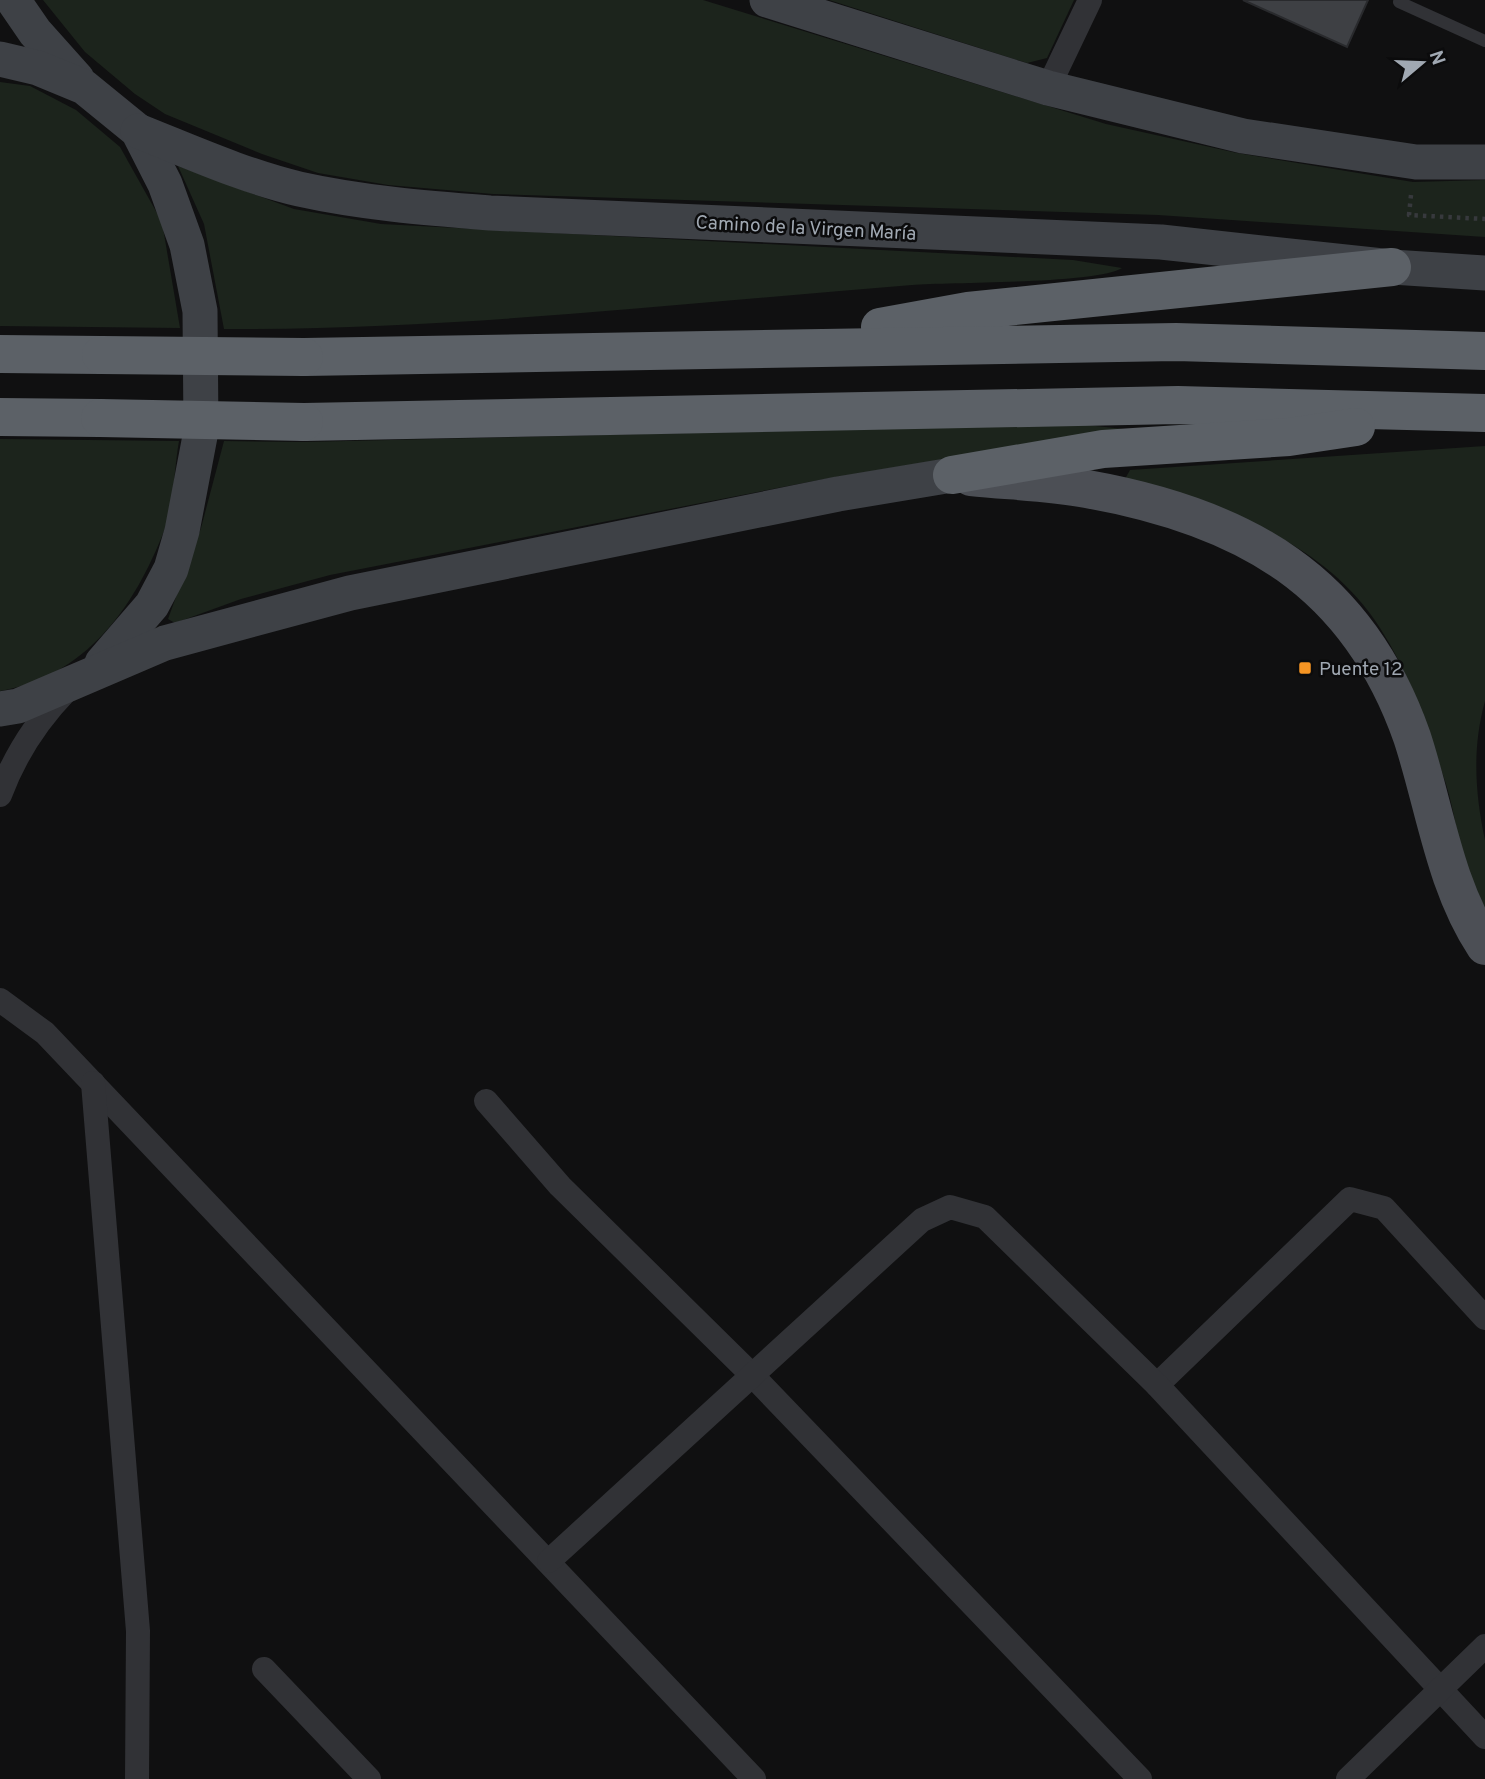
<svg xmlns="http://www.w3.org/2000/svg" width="1485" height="1779" viewBox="0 0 1485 1779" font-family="Overpass,sans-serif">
<rect width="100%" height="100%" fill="#101011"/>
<g fill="#1c241c">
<path d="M43 0H703L1106 124 1237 153 1413 182 1485 180V237L1158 215 493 194 388 185 318 173 262 154 165 114 135 94 85 52Z"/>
<path d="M829 0H1074L1047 58 1027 63Z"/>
<path d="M0 82 30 86 76 110 120 147 162 222 180 328 0 326Z"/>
<path d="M178 166 294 209 381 224 1073 260 1122 268C1096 284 951 282 912 285 683 303 453 330 224 329L204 224Z"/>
<path d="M1077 424 1124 429 819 480 330 575 241 599 175 623 168 619 201 528 224 441 303 442Z"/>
<path d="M0 439 179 441C174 469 174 504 164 531 134 608 86 676 0 691Z"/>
<path d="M1485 446V701C1472 748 1475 793 1485 840 1485 861 1485 888 1485 910 1479 898 1470 885 1467 872 1458 843 1455 813 1446 784 1428 730 1411 676 1380 628 1325 541 1219 505 1125 479L1130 470Z"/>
</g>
<path fill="#3e4044" stroke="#292a2d" stroke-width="2" d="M1243 0H1368L1347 47Z"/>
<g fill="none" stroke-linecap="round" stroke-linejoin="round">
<path stroke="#37393d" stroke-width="4.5" stroke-dasharray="3.5 5" stroke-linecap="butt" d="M1411 195 1409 215 1485 219"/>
<path stroke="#313236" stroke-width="12" d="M1399 2 1485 41"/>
<g stroke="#313236" stroke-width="24">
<path d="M1048 88 1090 0"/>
<path d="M0 795C15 754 37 721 67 690"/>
<path d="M0 1000 45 1033 754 1779"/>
<path d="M93 1083 138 1631 137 1779"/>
<path d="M486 1101 560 1186 754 1377 1140 1779"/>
<path d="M1157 1385 1350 1199 1384 1208 1485 1318"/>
<path d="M549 1561 922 1220 950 1207 985 1217 1157 1385 1485 1737"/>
<path d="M264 1669 369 1779"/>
<path d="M1348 1779 1485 1646"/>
</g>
<g stroke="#3e4146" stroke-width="35">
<path d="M13 0 35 32 77 79"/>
<path d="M767 0 1048 88 1243 136 1416 162H1485"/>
<path d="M0 59 38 68 84 87 138 131 165 184 187 245 200 311 201 431 182 531 171 569 152 605 102 663"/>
<path d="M138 131C191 152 244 176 299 189 362 203 426 208 490 213L1161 242 1392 267 1485 273"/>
<path d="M0 709 18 706 165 643 350 593 838 494 952 475"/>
</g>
<path stroke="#4c4f55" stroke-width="38" d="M971 477C1009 481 1049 482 1087 489 1244 517 1357 580 1412 737 1435 807 1444 884 1485 946"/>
<g stroke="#5c6167" stroke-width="38">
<path d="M880 327 968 311 1392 267"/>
<path d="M0 354 101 355"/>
<path d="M304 357 1176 342 1485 351"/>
<path d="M0 417 100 418"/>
<path d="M304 422 1178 405 1485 413"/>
<path d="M952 475 1103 449 1289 437 1356 427"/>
</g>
<g stroke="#5c6167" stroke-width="38">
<path d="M101 355 304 357"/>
<path d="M100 418 304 422"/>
</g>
</g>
<rect fill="#f69523" stroke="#0b0b0c" stroke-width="2.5" x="1298" y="661" width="14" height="14" rx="3.5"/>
<g text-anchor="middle" stroke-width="5" stroke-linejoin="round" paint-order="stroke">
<g font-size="19" fill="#a0a8b2" stroke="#0b0b0c">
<text transform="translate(806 227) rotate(3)" y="7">Camino de la Virgen María</text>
</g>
<g font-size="19" fill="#a0a8b2" stroke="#0b0b0c" text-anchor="start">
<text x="1319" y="675">Puente 12</text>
</g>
</g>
<g transform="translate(1422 63) rotate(71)" stroke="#0b0b0c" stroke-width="5" paint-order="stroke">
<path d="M0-5L12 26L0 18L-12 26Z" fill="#a0a8b2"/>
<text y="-10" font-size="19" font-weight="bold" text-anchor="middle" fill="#a0a8b2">N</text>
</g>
</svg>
